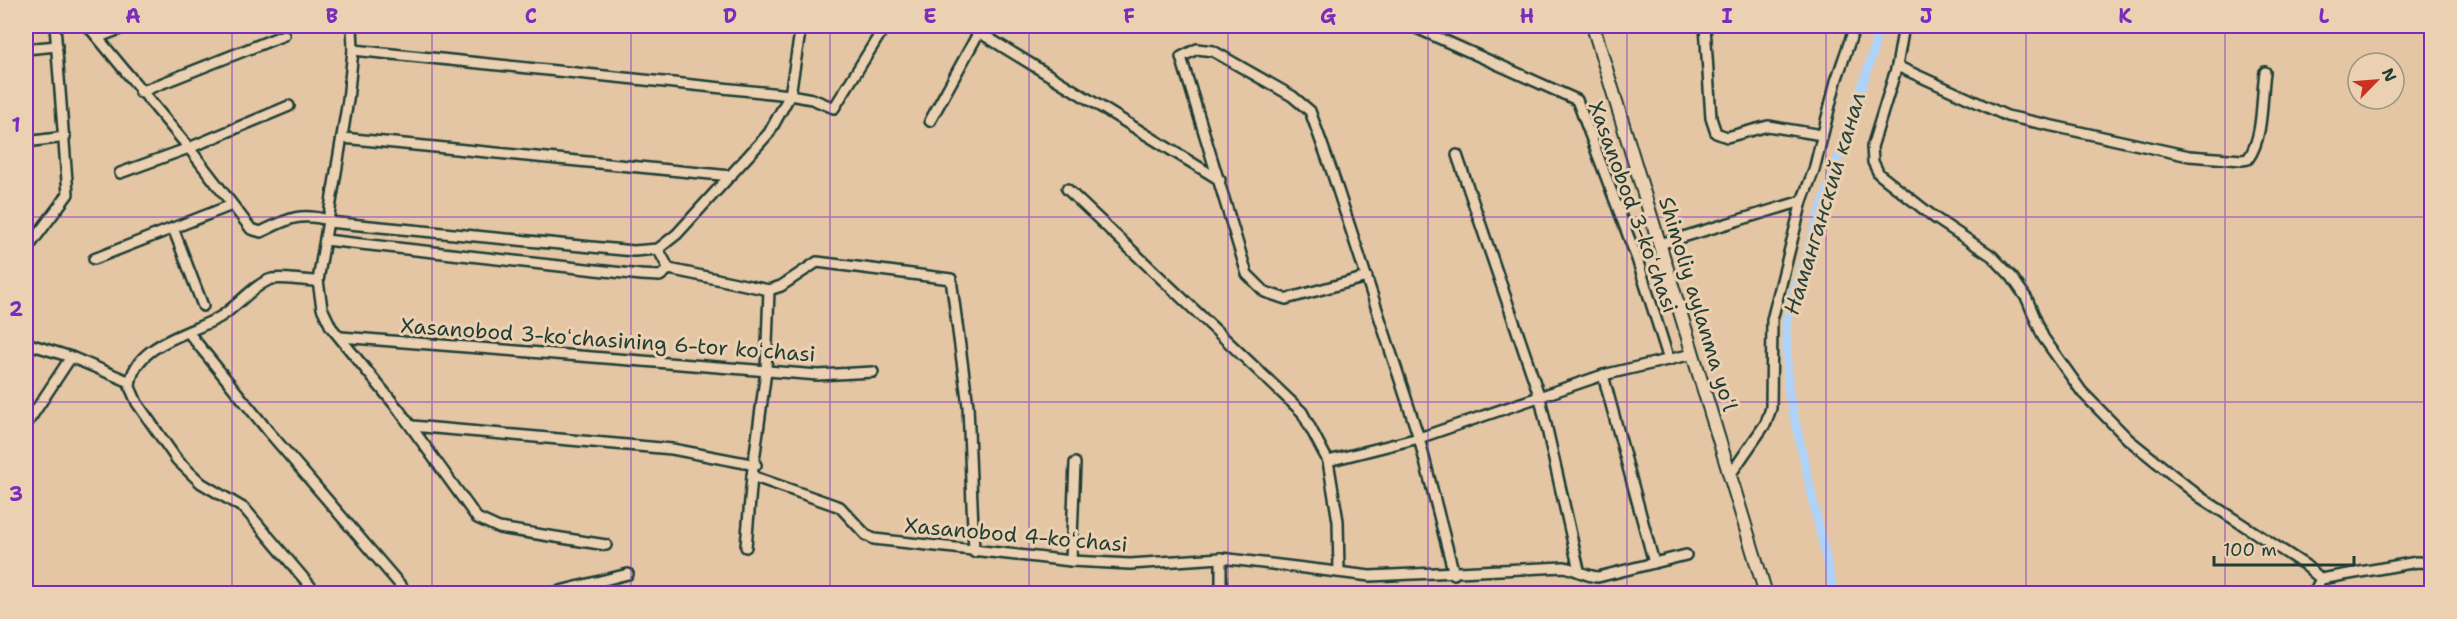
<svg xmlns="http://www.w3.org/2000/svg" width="2457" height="619" viewBox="0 0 2457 619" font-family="'Shantell Sans',sans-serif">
<rect width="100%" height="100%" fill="#e4c6a5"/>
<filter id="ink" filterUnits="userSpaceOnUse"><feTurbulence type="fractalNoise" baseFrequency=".0167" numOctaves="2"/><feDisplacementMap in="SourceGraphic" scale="12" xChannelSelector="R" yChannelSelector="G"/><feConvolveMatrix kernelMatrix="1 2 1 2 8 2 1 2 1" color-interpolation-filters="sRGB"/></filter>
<g filter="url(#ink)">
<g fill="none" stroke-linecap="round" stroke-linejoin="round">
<path stroke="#afd3f8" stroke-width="9" d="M1834 594 1788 389 1786 325 1792 297 1872 56 1879 26"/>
<g stroke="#1f3d34" stroke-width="14">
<g id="minor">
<path d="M88 26 189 148 251 229 261 232C288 219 298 212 329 220"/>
<path d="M352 26 353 50 348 100 318 281 322 308 331 327 399 410 477 518 499 528 606 545"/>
<path d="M969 26 1220 180"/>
<path d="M1412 26 1577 100 1637 259 1669 360"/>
<path d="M1705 26 1711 118 1716 133 1727 137 1768 126 1822 135"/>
<path d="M1904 26 1897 66 1872 147 1873 162 1879 174 1935 218 1992 256 2012 277 2027 299 2043 337 2082 392 2128 439 2200 497 2305 565 2321 579"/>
<path d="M99 37 128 26"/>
<path d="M26 49 57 46"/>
<path d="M353 50 790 95 812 99 834 108 885 26"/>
<path d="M1897 66 2007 116 2189 156 2242 160 2248 159C2264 137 2261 99 2265 72"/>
<path d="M140 92 284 35"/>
<path d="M930 121 979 32"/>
<path d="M343 138 731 176"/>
<path d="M26 142 65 137"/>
<path d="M1457 155 1540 398 1579 570"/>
<path d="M120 173 189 148 289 106"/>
<path d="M1067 189 1302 412 1328 461"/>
<path d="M328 222 634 251 658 249 677 234 769 133 790 95 801 26"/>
<path d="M173 228 203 306"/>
<path d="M325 240 641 275 660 276 669 269"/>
<path d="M1660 244 1802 201"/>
<path d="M30 245 68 194 55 26"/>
<path d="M658 249 669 269 769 290 781 286 817 262 951 279 968 406 974 552"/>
<path d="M94 259 232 205"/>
<path d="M1367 277 1286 299 1265 292 1247 274 1181 57 1197 49 1213 51 1292 96 1310 111 1331 169 1419 438 1454 574"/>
<path d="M188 332 269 432 408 594"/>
<path d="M341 337 818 375 873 372"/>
<path d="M26 343 71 357 130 382"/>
<path d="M26 425 71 357"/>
<path d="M412 426 672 449 756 465"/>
<path d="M1730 475 1766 423 1771 408 1772 320 1802 201 1814 170 1836 81 1855 26"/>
<path d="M752 476 840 507 866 535 874 539 1071 561 1130 564 1221 558 1370 576 1564 567C1576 569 1585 576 1598 577L1686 555"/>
<path d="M746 547 752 476 766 371 769 290"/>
<path d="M1071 561 1075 463"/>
<path d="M1654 563 1603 375 1693 354"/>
<path d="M1339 572 1338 521 1328 461 1419 438 1603 375"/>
<path d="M26 592 28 594"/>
<path d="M317 594 245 509 201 483 177 460 137 403 130 387C132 344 191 334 220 317 235 308 257 282 272 279 284 277 304 281 318 281"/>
<path d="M548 594 628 574"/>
<path d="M1221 594V558"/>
<path d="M2313 594 2321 579 2417 562 2432 563"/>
</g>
</g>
<g stroke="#1f3d34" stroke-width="16">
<path id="major" d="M1593 26 1766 594"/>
</g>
<use href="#minor" stroke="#ebd0b2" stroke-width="9"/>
<use href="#major" stroke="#ebd0b2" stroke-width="12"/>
</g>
</g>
<path fill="none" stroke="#7b2cbf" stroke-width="1.5" stroke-opacity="0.55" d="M232 26V594M432 26V594M631 26V594M830 26V594M1029 26V594M1228 26V594M1428 26V594M1627 26V594M1826 26V594M2026 26V594M2225 26V594M26 217H2432M26 402H2432"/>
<g text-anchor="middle" stroke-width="6" stroke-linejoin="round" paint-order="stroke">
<g font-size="21" fill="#1f3d34" stroke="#ebd0b2">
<text transform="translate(1633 207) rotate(70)" y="7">Xasanobod 3-koʻchasi</text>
<text transform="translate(1698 304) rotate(73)" y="7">Shimoliy aylanma yoʻl</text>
<text transform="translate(608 340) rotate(4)" y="7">Xasanobod 3-koʻchasining 6-tor koʻchasi</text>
<text transform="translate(1016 535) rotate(5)" y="7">Xasanobod 4-koʻchasi</text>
</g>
<g font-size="22" font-style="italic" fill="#26443e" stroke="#ebd0b2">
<text transform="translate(1824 203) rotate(-73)" y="8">Наманганский канал</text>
</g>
</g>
<rect width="2457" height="619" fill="none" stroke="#ebd0b2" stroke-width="66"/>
<g transform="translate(2376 81) rotate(65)"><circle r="28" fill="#ebd0b2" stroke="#999580" stroke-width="1.5"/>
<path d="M0-4.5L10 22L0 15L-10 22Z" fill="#c8321e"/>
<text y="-9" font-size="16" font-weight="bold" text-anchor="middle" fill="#1f3d34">N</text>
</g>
<path d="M2214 556v9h140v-9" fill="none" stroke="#1f3d34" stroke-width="3"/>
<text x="2223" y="556" font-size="18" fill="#1f3d34" stroke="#ebd0b2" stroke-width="4.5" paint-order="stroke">100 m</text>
<rect x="33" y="33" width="2391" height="553" fill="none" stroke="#7b2cbf" stroke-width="2"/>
<g font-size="20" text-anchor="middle" font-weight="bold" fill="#7b2cbf">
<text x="133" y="23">A</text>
<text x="332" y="23">B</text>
<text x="531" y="23">C</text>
<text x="730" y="23">D</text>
<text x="930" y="23">E</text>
<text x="1129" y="23">F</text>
<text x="1328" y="23">G</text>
<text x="1527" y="23">H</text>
<text x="1727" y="23">I</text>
<text x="1926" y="23">J</text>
<text x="2125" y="23">K</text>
<text x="2324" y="23">L</text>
<text x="16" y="132">1</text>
<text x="16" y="316">2</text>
<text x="16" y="501">3</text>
</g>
</svg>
